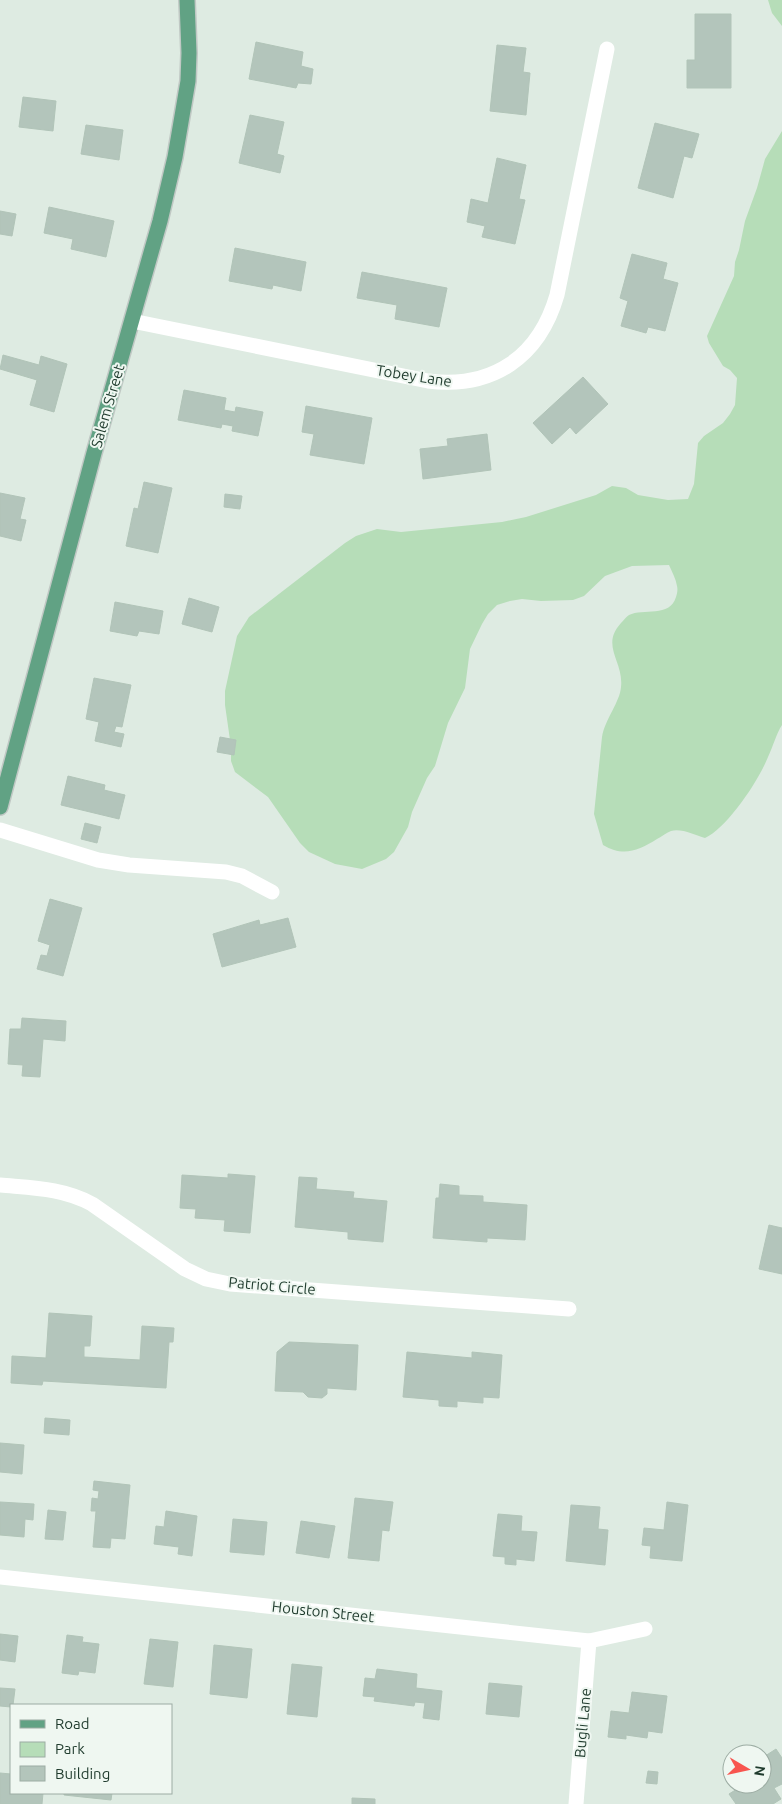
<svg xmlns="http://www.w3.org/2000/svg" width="782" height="1804" viewBox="0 0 782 1804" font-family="Ubuntu,sans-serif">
<rect width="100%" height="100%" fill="#deebe2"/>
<g fill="#b6ddb8">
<path d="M768 0H782V26L772 13Z"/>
<path d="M782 131V725C776 734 773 747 768 757 759 780 727 828 705 838 695 835 681 828 671 831 666 833 661 837 657 839 638 851 623 857 603 845L594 814 602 737C605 719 620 702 621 687 624 661 600 646 621 623 623 621 626 617 629 615 643 608 670 618 676 597 677 594 678 590 677 586 676 579 672 572 669 565L632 566 605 576 584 596 573 600 541 601 522 599 510 601 497 605 488 614 482 624 470 649 465 688 448 723 435 766 427 778 412 812 408 827 394 852 386 859 362 869 335 864 309 852 300 843 268 797 235 772 231 761V747L225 705V691L237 636 249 617 345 543 356 536 377 529 401 532 502 522 526 517 596 495 612 486 626 488 638 495 668 500 688 499 694 484 698 443 704 436 723 423 730 414 735 405 737 378 730 370 723 366 709 343 707 336 734 276 735 262 739 250 745 221 757 188 765 159Z"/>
</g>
<g fill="#b3c5bb" stroke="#b1c4b8">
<path d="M695 14H731V88H687V60H695Z"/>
<path d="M256 42 303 52 301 66 313 69 311 84 298 83 296 88 249 79Z"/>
<path d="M497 45 526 48 523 72 530 73 526 115 490 111Z"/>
<path d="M23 97 56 101 53 131 19 127Z"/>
<path d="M250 115 284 122 277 154 284 156 280 173 239 163Z"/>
<path d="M655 123 699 134 692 158 684 156 673 198 638 188Z"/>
<path d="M86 125 123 130 119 160 81 154Z"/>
<path d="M497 158 526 165 519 199 525 200 515 244 482 237 485 226 467 222 471 199 488 203Z"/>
<path d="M49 207 114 221 106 257 71 249 73 239 44 233Z"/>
<path d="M0 211 16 214 12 236 0 234Z"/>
<path d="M235 248 306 262 301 291 273 285 272 289 229 281Z"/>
<path d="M632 254 667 263 663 279 678 283 665 331 648 327 646 333 621 326 628 301 620 298Z"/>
<path d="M362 272 447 288 439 327 395 319 397 305 357 298Z"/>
<path d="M3 355 39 365 41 356 67 364 54 412 30 405 37 380 0 369Z"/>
<path d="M583 377 608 404 576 434 570 427 552 444 533 423Z"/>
<path d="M184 390 226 398 224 410 235 412 236 407 263 412 258 436 232 431 233 426 222 424 221 428 178 420Z"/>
<path d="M306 406 372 418 364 464 310 455 314 434 302 432Z"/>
<path d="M487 434 491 470 423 479 420 449 448 446 447 439Z"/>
<path d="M144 482 172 488 158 553 126 546 134 508 138 509Z"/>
<path d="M0 493 25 498 20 519 26 520 21 541 0 536Z"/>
<path d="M225 494 242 496 240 509 224 507Z"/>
<path d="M189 598 219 607 212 632 182 624Z"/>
<path d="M115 602 163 611 159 634 139 631 137 636 110 631Z"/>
<path d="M94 678 131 685 122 727 116 726 114 732 124 734 121 747 95 741 99 722 86 719Z"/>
<path d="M220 737 236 740 234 755 217 752Z"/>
<path d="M68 776 105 785 104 790 125 795 119 819 61 805Z"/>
<path d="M85 823 101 827 97 843 81 839Z"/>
<path d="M50 899 82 908 63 976 37 969 41 955 47 956 50 945 38 941Z"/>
<path d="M288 918 296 947 222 967 213 934 259 920 260 925Z"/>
<path d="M22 1018 66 1021 65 1041 43 1039 40 1077 22 1076 23 1065 8 1064 10 1029H21Z"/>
<path d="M228 1174 255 1176 250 1233 224 1231 225 1220 195 1218 196 1209 180 1208 182 1175 228 1178Z"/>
<path d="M299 1177 317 1178 316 1189 354 1192 353 1198 387 1201 383 1242 348 1239V1232L295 1227Z"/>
<path d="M440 1184 459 1186V1195L483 1196V1202L527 1205 525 1240 487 1238V1242L433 1238 436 1198H439Z"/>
<path d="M769 1225 782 1228V1274L759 1269Z"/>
<path d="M49 1313 92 1316 90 1346H84V1357L140 1360 142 1326 174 1328 173 1342H169L166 1388 43 1381 42 1385 11 1383 12 1356 46 1358Z"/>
<path d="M289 1342 358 1345 356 1390 327 1388V1394L322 1398 308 1397 303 1392 275 1391 277 1352Z"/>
<path d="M407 1352 472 1358V1352L502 1355 499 1398 483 1397V1403L457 1401V1407L439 1406V1400L403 1397Z"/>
<path d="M45 1418 70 1420 69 1435 44 1433Z"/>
<path d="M0 1443 24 1445 22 1474 0 1472Z"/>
<path d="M94 1481 130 1485 125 1539 111 1538 110 1548 93 1547 96 1511H91L92 1498 98 1499 99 1491 93 1490Z"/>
<path d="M355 1498 393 1502 389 1531 382 1530 379 1561 348 1558Z"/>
<path d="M0 1502 34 1504 33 1520 25 1519 24 1537 0 1535Z"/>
<path d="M667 1502 688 1505 682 1561 650 1558 651 1546 642 1545 644 1528 664 1530Z"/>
<path d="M571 1505 600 1507 598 1529 608 1530 605 1565 566 1561Z"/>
<path d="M48 1510 66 1512 63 1540 45 1539Z"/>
<path d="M166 1511 197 1516 192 1556 178 1554 179 1547 154 1544 156 1526 164 1527Z"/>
<path d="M498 1514 522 1516 521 1531 537 1532 534 1561 516 1559V1565L505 1564V1557L493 1556Z"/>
<path d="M233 1519 267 1522 264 1555 230 1552Z"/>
<path d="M301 1521 335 1526 329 1558 296 1553Z"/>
<path d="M0 1634 18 1636 15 1662 0 1660Z"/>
<path d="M67 1635 83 1637 82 1642 99 1644 95 1673 79 1671 78 1675 62 1673Z"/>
<path d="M150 1639 178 1642 173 1687 144 1684Z"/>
<path d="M214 1645 252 1649 247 1698 210 1694Z"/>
<path d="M292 1664 322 1667 317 1717 287 1714Z"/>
<path d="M377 1669 417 1674 416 1688 442 1691 439 1720 423 1718 425 1703 415 1702 414 1706 374 1701 375 1697 363 1696 365 1678 375 1679Z"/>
<path d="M489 1683 522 1686 519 1717 486 1714Z"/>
<path d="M0 1688 15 1689 13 1705H11V1707L0 1706Z"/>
<path d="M632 1692 667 1696 662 1733 648 1731 647 1738 626 1735V1739L608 1737 611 1711 629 1713Z"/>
<path d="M776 1749 782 1758V1784L774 1788 781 1799 773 1804H736L729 1794 745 1784H762V1758Z"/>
<path d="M648 1771 658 1772 657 1784 646 1783Z"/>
<path d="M0 1773 11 1774V1793H43L42 1804H0Z"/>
<path d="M64 1793H112L111 1800 64 1795Z"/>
<path d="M352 1798 375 1799V1804H352Z"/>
</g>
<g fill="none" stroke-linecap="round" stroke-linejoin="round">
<g stroke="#c0c8c4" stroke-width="18">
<path id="major" d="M0 807 94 453 160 221 175 157 188 81 189 53 187 0"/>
</g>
<g stroke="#fff" stroke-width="15">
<path d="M132 321 428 381C493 389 539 357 557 295L607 49"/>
<path d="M0 830 98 860 129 865 226 872 242 876 272 892"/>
<path d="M0 1185C32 1188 63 1188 92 1204L185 1269 206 1279 230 1284 569 1309"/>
<path d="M0 1577 589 1641 645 1629"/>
<path d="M576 1804 589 1641"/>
</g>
<use href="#major" stroke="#61a284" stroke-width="15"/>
</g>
<g text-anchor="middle" stroke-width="4" stroke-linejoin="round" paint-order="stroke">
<g font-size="15" fill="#1f3b2d" stroke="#eff7f1">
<text transform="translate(414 376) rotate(9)" y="5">Tobey Lane</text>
<text transform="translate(108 406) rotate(-74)" y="5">Salem Street</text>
<text transform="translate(272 1286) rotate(5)" y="5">Patriot Circle</text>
<text transform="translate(323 1612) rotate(6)" y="5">Houston Street</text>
<text transform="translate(583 1723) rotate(-85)" y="5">Bugli Lane</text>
</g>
</g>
<rect x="10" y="1704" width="162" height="90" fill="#eff7f1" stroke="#9caca3"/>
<rect x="20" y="1720" width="25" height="8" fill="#61a284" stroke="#9caca3"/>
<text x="55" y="1729" font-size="15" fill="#1f3b2d">Road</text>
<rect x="20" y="1742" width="25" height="15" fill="#b6ddb8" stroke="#9caca3"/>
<text x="55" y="1754" font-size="15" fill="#1f3b2d">Park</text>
<rect x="20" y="1766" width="25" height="15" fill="#b3c5bb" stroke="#9caca3"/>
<text x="55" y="1779" font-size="15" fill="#1f3b2d">Building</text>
<g transform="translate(747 1769) rotate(99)"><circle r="24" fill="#eff7f1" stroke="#9caca3"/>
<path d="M0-4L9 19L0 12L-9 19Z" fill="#f8554f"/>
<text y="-8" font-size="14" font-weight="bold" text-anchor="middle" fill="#1f3b2d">N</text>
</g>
</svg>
